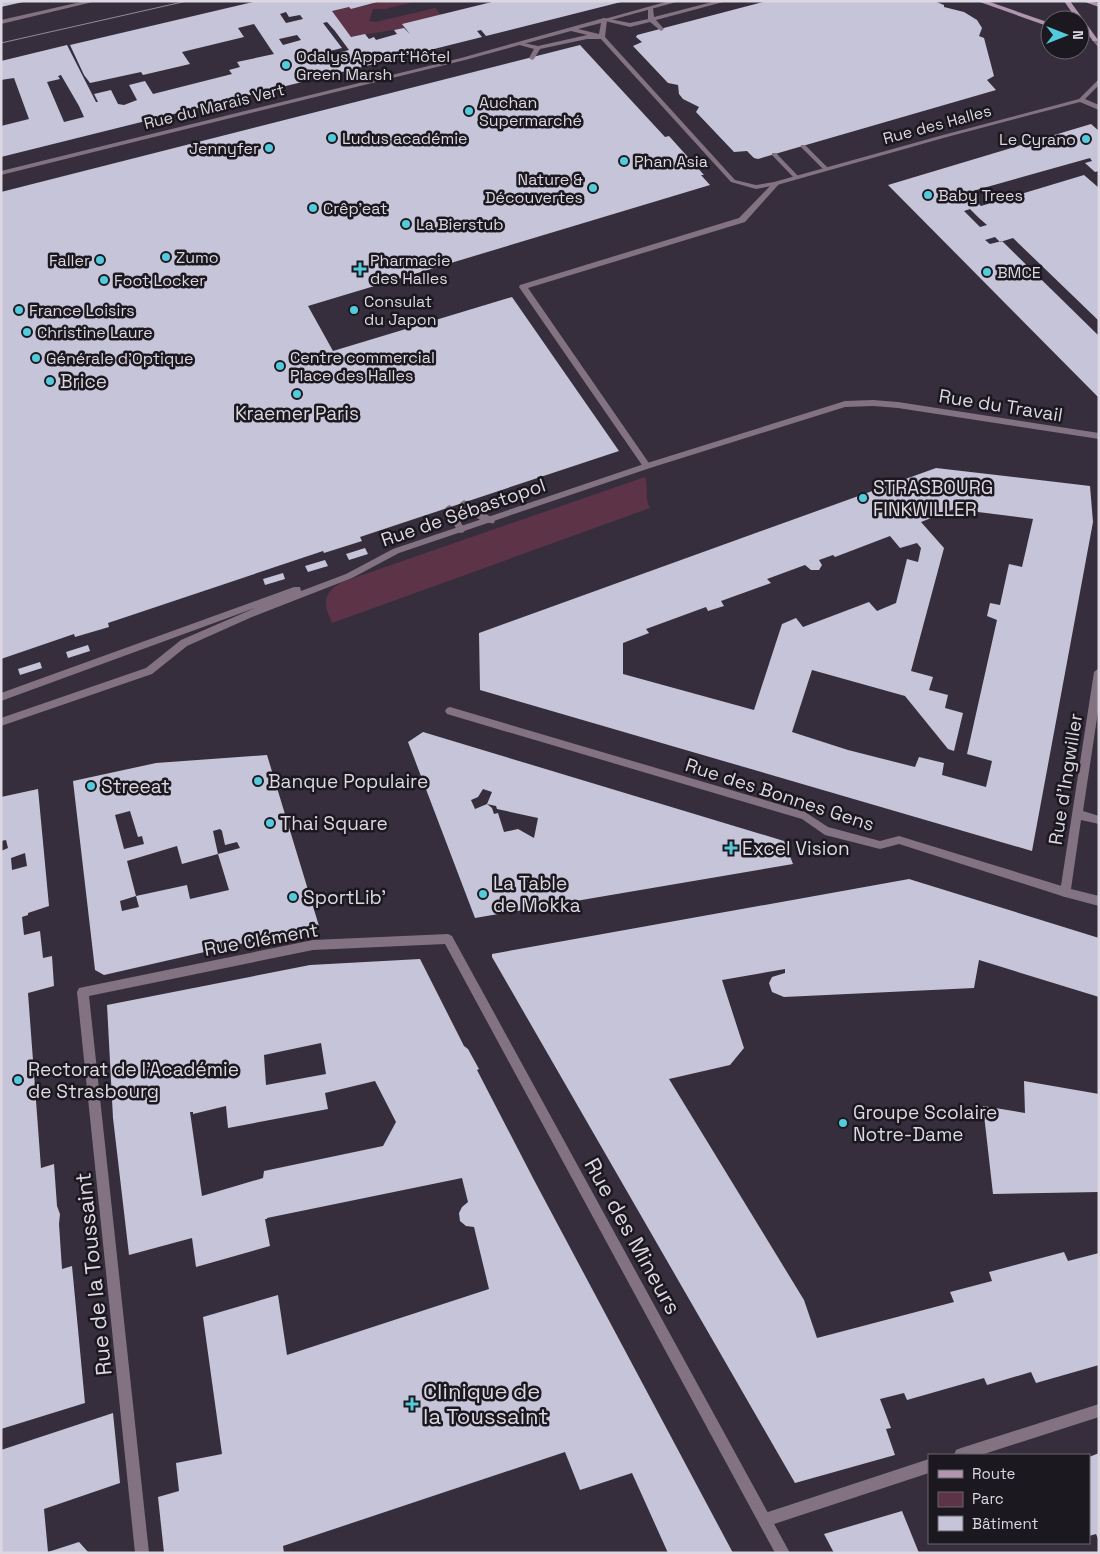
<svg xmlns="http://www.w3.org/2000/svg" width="1100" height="1554" viewBox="0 0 1100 1554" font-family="'Space Grotesk',sans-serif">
<rect width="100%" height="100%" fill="#362e3d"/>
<g fill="#5d3447">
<path d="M384 1H417L385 9H373L369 21 376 22 435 8 441 15 405 28 351 37 332 11 349 7 351 9Z"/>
<path d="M645 477C649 488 644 498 650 508L332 623C323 602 322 595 342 582Z"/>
</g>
<g fill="#c6c4d8" fill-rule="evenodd">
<path d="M1 1H23V2L1 7Z"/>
<path d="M381 1 351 9 349 7 332 11 351 37 365 34 369 39 374 37 376 40 397 34 394 30 404 28 410 34 402 24 496 1 621 2 486 36 481 30 477 31 482 37 1 157V126L29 119 14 78 1 80V61L67 45 96 102H98L94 94 111 90 118 104 124 105 137 100 129 85 145 81 153 94 232 74 229 70 240 67 237 62 274 54 254 24 238 28 244 37 182 52 190 64 143 75 141 72 90 83 84 75 70 45 253 2ZM286 12 289 17 300 15 303 19 286 23 280 14ZM327 22 335 31 349 50 329 55 326 52 342 48 323 23ZM297 35 301 40 283 45 279 39ZM61 75 79 106 84 117 64 122 47 82 60 79 58 76Z"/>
<path d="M767 1H934L944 5V7L964 12 977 20 982 28 979 36 984 38 994 76 987 80 996 90 758 159 754 158 747 151 734 152 696 112 699 107 683 99 679 94 678 85 668 83 633 46 642 42 636 37 637 35Z"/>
<path d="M580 45 665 137 669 136 704 175H701L710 185 308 306 333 351 512 297 619 451 360 537 362 541 324 553 323 551 108 623 109 627 75 637 74 634 1 659V192Z"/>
<path d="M1091 124 1099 131V171L1095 172 1085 163 1092 161 1090 158 955 196 960 201 971 197 981 206 1084 175 1099 188V321L1013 238 1000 242 995 237 985 240 990 244 1002 241 1099 336V398L888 185ZM970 209 979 218 987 225 980 227 964 211Z"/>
<path d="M936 468 1090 486 1093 522 1032 851 480 690 479 633ZM954 509 1033 519 1022 567 1009 564 1000 605 990 603 987 616 997 620 967 754 992 761 986 787 942 775 944 763 919 757 915 767 848 750 792 732 812 670 905 696 948 749 954 751 963 713 945 708 948 695 929 690 933 677 911 671 944 548 921 522ZM890 536 900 548 917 543 921 548 918 562 907 559 896 603 877 611 869 602 803 627 796 618 782 624 754 710 623 674V643L649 633 646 629 706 607 708 611 724 606 721 601 771 583 767 579 805 565 811 570H819L822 565 819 560 833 555 835 557Z"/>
<path d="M365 548 368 554 349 560 346 554Z"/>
<path d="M325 560 328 566 308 572 305 566Z"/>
<path d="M283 573 285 579 265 585 263 579Z"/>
<path d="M88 645 90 651 68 658 66 652Z"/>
<path d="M40 662 42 668 20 675 18 669Z"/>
<path d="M423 732 784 841 793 864 475 918 408 742ZM483 789 492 792 487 804 496 806 497 809 538 818 534 838 518 829 504 832 498 813 494 814 492 808 487 804 475 809 471 800 478 797Z"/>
<path d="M267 755 319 926 104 975 95 970 73 781 156 763ZM130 811 138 837 142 836 144 844 124 849 115 815ZM220 829 222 831 225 845 237 842 240 848 218 854 229 890 190 899 187 885 136 896 139 907 122 911 120 901 136 896 127 861 177 846 182 864 218 854 213 831Z"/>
<path d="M38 789 49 906 28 913V915L22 917 24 935 40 931 43 958 52 956 54 986 28 993 41 1168 54 1164 57 1206 60 1214 59 1224 62 1269 72 1266 85 1403 1 1429V851L8 848 6 840 1 841V797ZM25 853 27 866 12 870 11 858Z"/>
<path d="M909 879 1099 938V997L979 960 974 988 784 997 772 992 769 983 772 977 785 973V969L722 980 744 1048 730 1065 669 1079 804 1300 817 1338 954 1302 950 1292 992 1281 989 1272 1064 1252 1068 1261 1099 1253V1365L1036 1383 1031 1372 987 1385 984 1378 907 1400 904 1393 880 1399 891 1428 886 1429 895 1455 795 1483 492 957V954Z"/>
<path d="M420 959 464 1046 468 1049 479 1069 477 1070 534 1180 733 1553H668L632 1473 580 1490 565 1452 283 1546 284 1553H164L158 1497 179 1491 176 1463 222 1454 203 1317 278 1295 287 1355 489 1289 474 1227 466 1226 460 1221 459 1213 462 1207 468 1202 462 1178 267 1218V1219H265L270 1246 196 1267 192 1238 129 1255 113 1118 107 1005 310 965ZM321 1043 326 1074 266 1085 264 1055ZM375 1081 396 1122 383 1146 264 1171 263 1178 202 1196 190 1112H193V1114L226 1106 228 1128 328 1109 325 1093Z"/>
<path d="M1024 1081 1099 1094V1192L993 1194 983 1106 1025 1113Z"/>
<path d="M113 1413 120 1483 44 1509 48 1552 79 1542 89 1553H1V1450Z"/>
<path d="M1099 1453V1541L1096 1534 1089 1536V1457Z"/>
<path d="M902 1511 919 1553H834L824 1534Z"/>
</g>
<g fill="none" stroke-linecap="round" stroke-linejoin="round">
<g fill="#837281" fill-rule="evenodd">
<path d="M716 1H727L656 20 664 29 661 31 650 22 630 27 601 20 604 18 630 23 648 19V7L653 8 654 17Z"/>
<path d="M587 35H602L605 37 602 39H587L540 49 534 59 532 60 529 58 534 49 516 44 519 42 538 46Z"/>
<path d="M801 145H805L828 168V170H824L801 147Z"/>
<path d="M772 153H776L799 177V179H795L772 155Z"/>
<path d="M773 183 779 184 745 222 528 288 651 466 647 469 644 468 519 287 520 285 739 218Z"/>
<path d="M464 500 494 519 495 521 494 523C483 525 466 511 460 503Z"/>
<path d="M449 505 452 506 465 530 464 532 461 533 458 532 445 508Z"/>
<path d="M1099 1404V1417L981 1455H954L956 1450 961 1448Z"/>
<path d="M929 1459V1473L765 1527 760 1525 758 1520 760 1515 765 1513Z"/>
</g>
<path fill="#837281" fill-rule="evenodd" d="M450 707 805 812 828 827 880 841 899 836 1065 887 1069 889 1070 892 1069 895 1065 897 899 844 880 849 825 835 802 819 447 714 445 711 447 708Z"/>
<g fill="#837281" fill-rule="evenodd">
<path d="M604 18 607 20 605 37 735 180 756 185 774 182 943 135 1079 99 1099 79V85L1085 99 1099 105V110L1080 102 947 137 777 185 756 189 731 182 600 38 571 31 465 60 1 175V171L461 58ZM601 23 599 34 578 29Z"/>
<path d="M1093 39H1097L1099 48 1092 40Z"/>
<path d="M873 400 898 402 1099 433V439L898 408 873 406 845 407 650 468 399 553 352 578 252 617 187 646 152 674 1 726V718L146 668 181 640 255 608 1 701V693L294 587H300L301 591 346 574 393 549 644 464 845 401Z"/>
<path d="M1099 668V705L1083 811 1099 816V824L1081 820 1071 889 1099 896V906L1065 897 1061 895 1060 892 1094 672Z"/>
<path d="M448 934 452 936 790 1553H775L445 944 313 950 89 996 149 1553H135L77 992 79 988 313 940Z"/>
</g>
<g fill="#837281" fill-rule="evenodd">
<path d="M85 1H97L1 24V20Z"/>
<path d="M669 1H680L604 22 601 20Z"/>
</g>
<g fill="#b196ae" fill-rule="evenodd">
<path d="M977 1H987L1050 23V27Z"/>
<path d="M1064 1H1070L1098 40 1097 41H1093L1080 24V20H1077Z"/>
<path d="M1084 1 1099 3V7L1085 2Z"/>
</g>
<path stroke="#928b98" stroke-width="1" d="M1 43 187 1"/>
</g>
<g fill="#54cadd" stroke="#1c181f" stroke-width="2">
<circle cx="286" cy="65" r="5"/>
<circle cx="469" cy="111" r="5"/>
<circle cx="332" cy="138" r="5"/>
<circle cx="1086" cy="139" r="5"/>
<circle cx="269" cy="148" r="5"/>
<circle cx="624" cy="161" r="5"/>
<circle cx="593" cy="188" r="5"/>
<circle cx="928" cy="195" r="5"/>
<circle cx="313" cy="208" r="5"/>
<circle cx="406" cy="224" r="5"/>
<circle cx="166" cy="257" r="5"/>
<circle cx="100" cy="260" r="5"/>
<path d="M357.5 261.5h5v5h5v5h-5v5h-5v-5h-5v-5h5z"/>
<circle cx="987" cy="272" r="5"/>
<circle cx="104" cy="280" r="5"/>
<circle cx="19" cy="310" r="5"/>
<circle cx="354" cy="310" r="5"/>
<circle cx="27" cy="332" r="5"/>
<circle cx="36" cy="358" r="5"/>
<circle cx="280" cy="366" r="5"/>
<circle cx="50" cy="381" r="5"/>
<circle cx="297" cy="394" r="5"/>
<circle cx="863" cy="498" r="5"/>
<circle cx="258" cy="781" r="5"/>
<circle cx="91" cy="786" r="5"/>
<circle cx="270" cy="823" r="5"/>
<path d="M728.5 840.5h5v5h5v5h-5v5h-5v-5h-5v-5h5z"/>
<circle cx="483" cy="894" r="5"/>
<circle cx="293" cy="897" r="5"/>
<circle cx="18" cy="1080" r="5"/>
<circle cx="843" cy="1123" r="5"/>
<path d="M409.5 1396.5h5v5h5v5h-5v5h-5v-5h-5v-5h5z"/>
</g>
<g text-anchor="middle" stroke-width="5" stroke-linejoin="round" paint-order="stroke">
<g font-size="16" fill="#dcd7e1" stroke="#1c181f" text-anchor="start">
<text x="296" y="62">Odalys Appart'Hôtel<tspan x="296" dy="18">Green Marsh</tspan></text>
<text x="479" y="108">Auchan<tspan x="479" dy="18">Supermarché</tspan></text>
<text x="342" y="144">Ludus académie</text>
<text x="1076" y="145" text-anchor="end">Le Cyrano</text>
<text x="259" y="154" text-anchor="end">Jennyfer</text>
<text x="634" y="167">Phan Asia</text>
<text x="583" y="185" text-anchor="end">Nature &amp;<tspan x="583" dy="18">Découvertes</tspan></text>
<text x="938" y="201">Baby Trees</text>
<text x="323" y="214">Crêp'eat</text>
<text x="416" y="230">La Bierstub</text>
<text x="176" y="263">Zumo</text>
<text x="90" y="266" text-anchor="end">Faller</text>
<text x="370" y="266">Pharmacie<tspan x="370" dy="18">des Halles</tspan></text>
<text x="997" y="278">BMCE</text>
<text x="114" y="286">Foot Locker</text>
<text x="364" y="307">Consulat<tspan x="364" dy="18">du Japon</tspan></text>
<text x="29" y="316">France Loisirs</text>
<text x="37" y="338">Christine Laure</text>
<text x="290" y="363">Centre commercial<tspan x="290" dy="18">Place des Halles</tspan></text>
<text x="46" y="364">Générale d'Optique</text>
</g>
<g font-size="16" fill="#dcd7e1" stroke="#1c181f">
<text transform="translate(214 106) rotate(-14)" y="6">Rue du Marais Vert</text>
<text transform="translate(937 124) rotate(-15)" y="6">Rue des Halles</text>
</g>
<g font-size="19" fill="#dcd7e1" stroke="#1c181f" text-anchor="start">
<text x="60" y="388">Brice</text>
<text x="297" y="420" text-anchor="middle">Kraemer Paris</text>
<text x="873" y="494">STRASBOURG<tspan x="873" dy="22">FINKWILLER</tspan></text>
<text x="268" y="788">Banque Populaire</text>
<text x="101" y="793">Streeat</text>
<text x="280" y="830">Thai Square</text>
<text x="742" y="855">Excel Vision</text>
<text x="493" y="890">La Table<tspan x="493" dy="22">de Mokka</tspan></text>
<text x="303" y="904">SportLib'</text>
<text x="28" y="1076">Rectorat de l'Académie<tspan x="28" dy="22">de Strasbourg</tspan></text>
<text x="853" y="1119">Groupe Scolaire<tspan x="853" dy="22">Notre-Dame</tspan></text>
</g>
<g font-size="19" fill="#dcd7e1" stroke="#1c181f">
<text transform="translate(1001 405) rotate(9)" y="7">Rue du Travail</text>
<text transform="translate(463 512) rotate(-19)" y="7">Rue de Sébastopol</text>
<text transform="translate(1065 779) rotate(-81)" y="7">Rue d'Ingwiller</text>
<text transform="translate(780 794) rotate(18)" y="7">Rue des Bonnes Gens</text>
<text transform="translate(261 939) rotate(-10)" y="7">Rue Clément</text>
</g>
<g font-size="22" fill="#dcd7e1" stroke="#1c181f">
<text transform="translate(633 1236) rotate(61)" y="8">Rue des Mineurs</text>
<text transform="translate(93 1274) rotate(-96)" y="8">Rue de la Toussaint</text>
</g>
<g font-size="22" fill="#dcd7e1" stroke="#1c181f" text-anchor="start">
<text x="423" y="1399">Clinique de<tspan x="423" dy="25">la Toussaint</tspan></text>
</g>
</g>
<rect width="1100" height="1554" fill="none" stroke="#dcd7e1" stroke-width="5"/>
<rect x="928" y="1454" width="162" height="90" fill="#1c181f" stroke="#69646d"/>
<rect x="938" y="1470" width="25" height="8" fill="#b196ae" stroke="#69646d"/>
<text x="972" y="1479" font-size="15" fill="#dcd7e1">Route</text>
<rect x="938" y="1492" width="25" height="15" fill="#5d3447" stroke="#69646d"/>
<text x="972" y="1504" font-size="15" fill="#dcd7e1">Parc</text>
<rect x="938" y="1516" width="25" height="15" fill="#c6c4d8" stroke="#69646d"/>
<text x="972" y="1529" font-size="15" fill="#dcd7e1">Bâtiment</text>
<g transform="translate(1065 35) rotate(90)"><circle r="24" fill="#1c181f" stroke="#69646d"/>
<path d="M0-4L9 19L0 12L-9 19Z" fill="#54cadd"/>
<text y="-8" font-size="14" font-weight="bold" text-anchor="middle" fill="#dcd7e1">N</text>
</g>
</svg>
